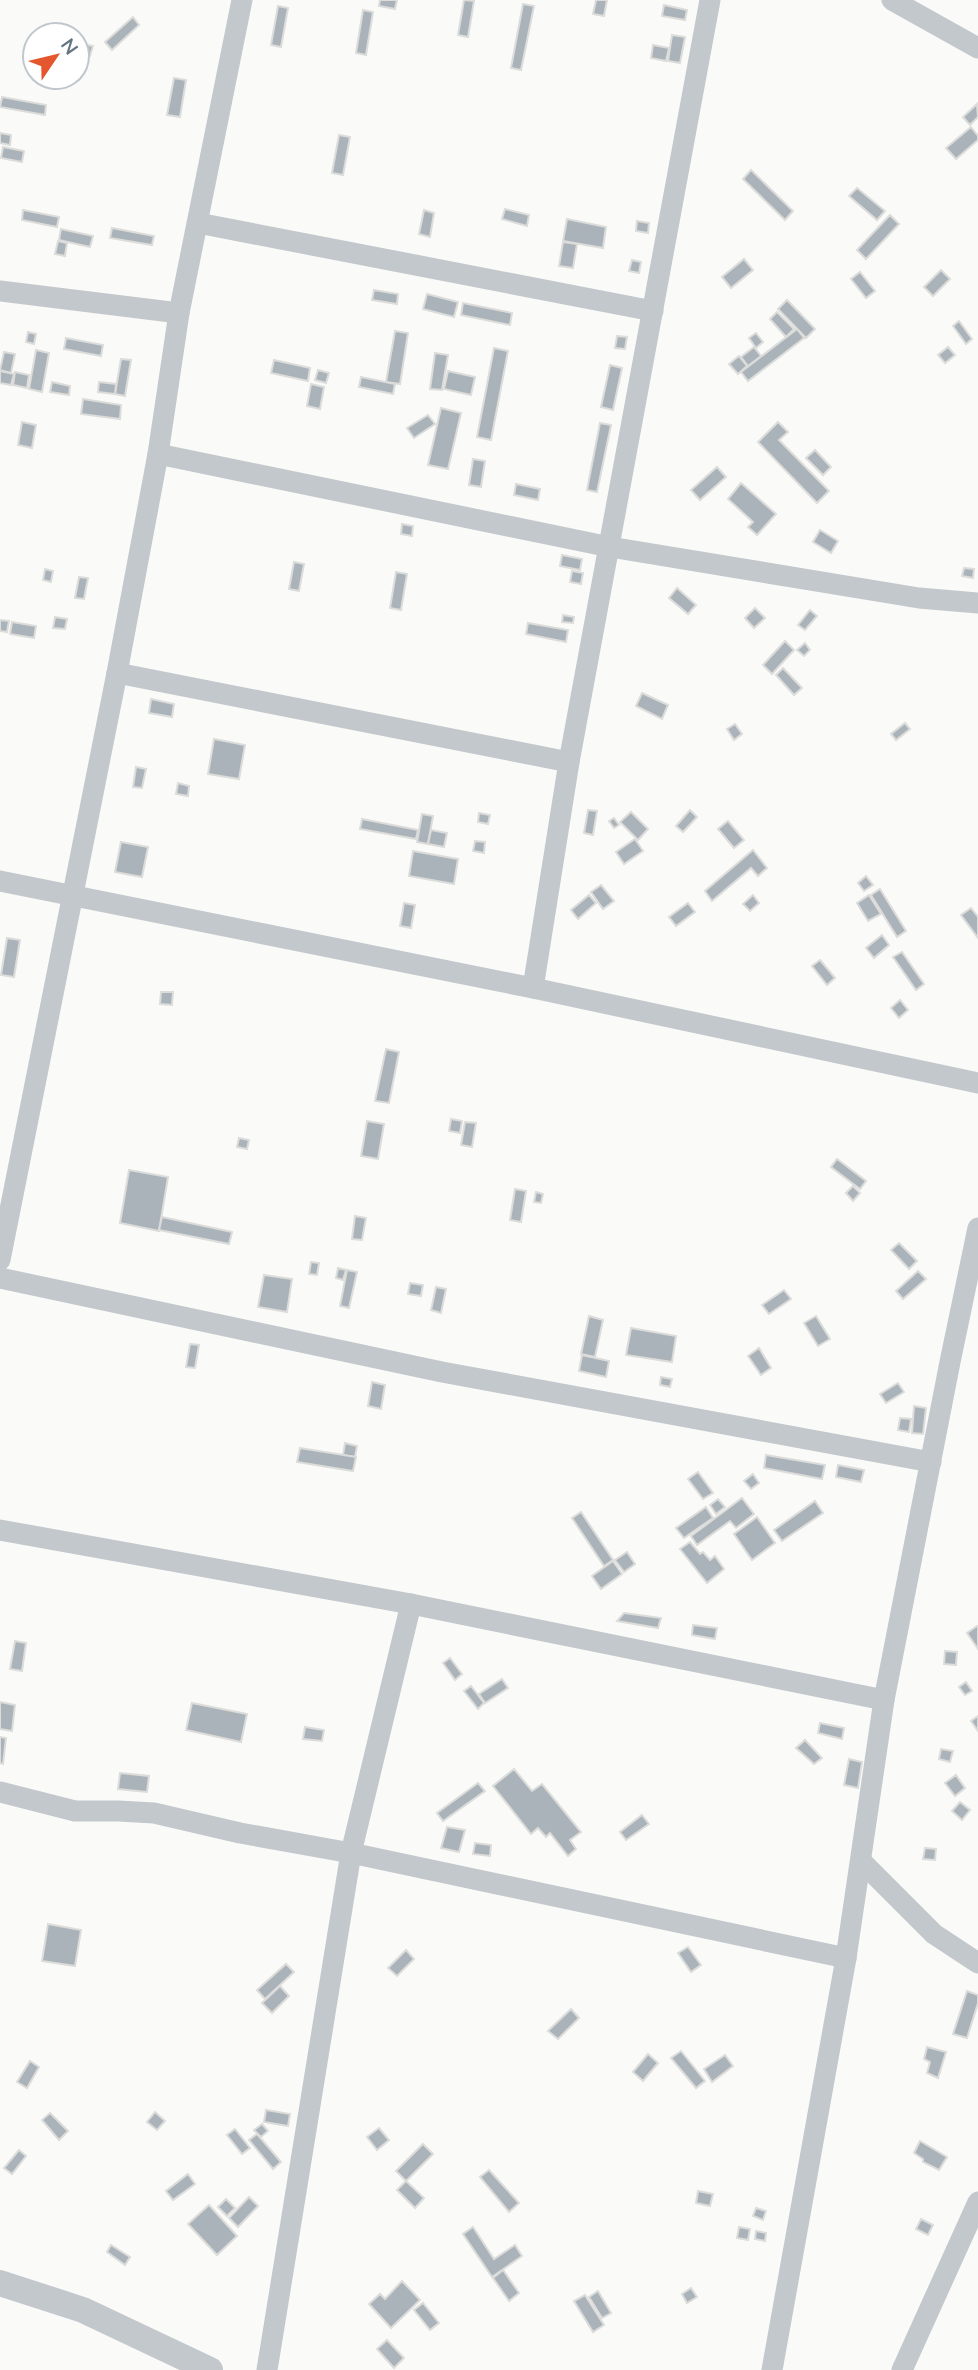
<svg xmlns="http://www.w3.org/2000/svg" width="978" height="2370" viewBox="0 0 978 2370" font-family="Mulish,sans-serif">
<rect width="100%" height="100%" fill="#fafaf8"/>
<g fill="#aab3b9" stroke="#dcdcda" stroke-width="2">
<path d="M380 0H397L395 9 379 6Z"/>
<path d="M464 0 474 1 468 37 458 35Z"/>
<path d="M596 0H607L604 16 593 14Z"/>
<path d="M523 4 534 6 521 70 511 68Z"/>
<path d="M664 5 687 10 685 20 662 16Z"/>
<path d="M278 6 288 8 281 47 271 45Z"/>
<path d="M363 10 373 12 366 55 356 53Z"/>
<path d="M133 17 139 25 112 50 105 42Z"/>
<path d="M672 35 685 37 680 63 668 61Z"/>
<path d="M77 43 93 46 90 56 77 54Z"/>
<path d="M653 45 669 48 666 61 651 58Z"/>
<path d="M174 78 186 80 180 117 167 115Z"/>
<path d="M2 97 46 105 45 115 0 107Z"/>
<path d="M977 104 978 117 970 125 963 117Z"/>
<path d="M971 127 978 136V140L956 159 946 148Z"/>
<path d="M0 133 11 135 10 145 0 143Z"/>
<path d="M339 135 350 137 343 175 332 173Z"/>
<path d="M3 147 24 151 22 162 1 158Z"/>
<path d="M751 170 793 211 785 220 743 179Z"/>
<path d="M857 188 885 211 877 220 849 196Z"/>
<path d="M505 209 529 215 527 226 502 219Z"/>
<path d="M23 210 59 217 57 227 22 220Z"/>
<path d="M424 210 434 213 430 237 419 234Z"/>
<path d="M890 215 899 224 866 259 857 250Z"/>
<path d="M567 219 606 227 603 248 563 241Z"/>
<path d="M637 221 649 223 648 233 636 231Z"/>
<path d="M112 228 154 236 152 245 110 238Z"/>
<path d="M61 229 93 236 90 247 59 240Z"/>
<path d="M58 241 67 243 65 256 55 254Z"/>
<path d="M563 242 577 244 573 268 559 266Z"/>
<path d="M744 259 753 270 731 288 722 277Z"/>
<path d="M632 260 641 262 639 273 629 271Z"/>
<path d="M941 270 950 279 933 296 924 287Z"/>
<path d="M860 272 875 291 866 298 851 279Z"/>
<path d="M374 290 398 294 397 304 372 300Z"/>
<path d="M427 294 458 302 454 317 423 309Z"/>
<path d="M787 300 815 329 806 338 778 309Z"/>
<path d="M463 303 512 313 510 325 461 315Z"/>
<path d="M777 312 794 329 786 337 770 319Z"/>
<path d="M959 321 972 339 966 344 953 326Z"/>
<path d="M797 329 804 338 748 381 741 372Z"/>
<path d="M395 331 408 333 400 384 386 382Z"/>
<path d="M28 332 36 334 34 344 26 342Z"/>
<path d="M756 333 763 342 756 348 749 338Z"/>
<path d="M617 336 627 337 625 349 615 348Z"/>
<path d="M66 338 103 345 101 356 64 349Z"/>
<path d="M754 347 761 356 748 366 741 357Z"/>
<path d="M948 347 955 355 945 363 938 355Z"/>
<path d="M494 348 508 351 491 440 477 437Z"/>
<path d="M36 350 49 353 42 392 29 389Z"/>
<path d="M4 352 15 354 11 373 0 370Z"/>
<path d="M435 353 448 355 442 390 430 389Z"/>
<path d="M739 356 747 366 738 374 729 364Z"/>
<path d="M121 359 131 360 125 396 115 394Z"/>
<path d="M274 360 310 368 308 381 271 373Z"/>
<path d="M610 365 622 368 613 410 601 407Z"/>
<path d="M318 370 329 373 326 383 315 380Z"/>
<path d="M0 371 14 374 11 385 0 383Z"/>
<path d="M448 371 475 377 471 395 444 389Z"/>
<path d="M15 372 29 375 27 388 13 385Z"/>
<path d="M361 377 395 384 393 394 359 387Z"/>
<path d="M52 382 70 386 69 395 50 392Z"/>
<path d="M99 382 116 384 115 394 98 392Z"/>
<path d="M311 384 324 387 320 409 307 406Z"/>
<path d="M83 399 121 405 120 419 81 414Z"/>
<path d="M441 408 461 413 448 469 428 465Z"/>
<path d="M428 415 435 424 414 438 407 428Z"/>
<path d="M22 422 36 425 32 448 18 445Z"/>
<path d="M778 422 788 432 779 440 829 491 817 503 758 442Z"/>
<path d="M600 423 611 425 597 492 587 490Z"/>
<path d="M815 450 831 467 823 475 806 458Z"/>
<path d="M473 459 485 461 481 487 469 485Z"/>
<path d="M717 467 726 477 700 500 691 490Z"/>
<path d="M741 483 776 514 757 535 748 527 753 522 728 499Z"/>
<path d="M516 484 540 489 538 500 514 495Z"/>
<path d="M402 524 413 526 412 536 401 534Z"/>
<path d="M820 530 838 541 831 553 813 542Z"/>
<path d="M562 555 582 559 580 570 560 566Z"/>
<path d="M294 562 304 564 299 591 289 589Z"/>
<path d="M964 568 974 569 973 578 962 576Z"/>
<path d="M45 569 53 571 51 582 43 580Z"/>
<path d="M572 571 583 573 581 584 570 582Z"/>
<path d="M396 572 407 574 401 610 390 608Z"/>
<path d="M79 577 88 578 84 599 75 598Z"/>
<path d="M677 588 696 605 688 614 669 598Z"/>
<path d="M755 608 765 618 754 628 745 618Z"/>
<path d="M810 610 817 616 805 630 798 625Z"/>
<path d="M563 615 574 617 573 623 562 622Z"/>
<path d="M55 617 67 619 65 629 53 628Z"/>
<path d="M0 620 9 621 7 632 0 631Z"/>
<path d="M12 622 36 626 34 638 10 634Z"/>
<path d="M528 623 568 630 566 642 526 634Z"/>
<path d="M785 641 794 650 772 674 763 665Z"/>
<path d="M805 643 810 650 804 656 797 650Z"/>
<path d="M783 668 802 688 794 695 776 675Z"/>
<path d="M642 693 668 705 662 719 636 706Z"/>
<path d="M151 699 174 704 172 717 149 713Z"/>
<path d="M905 723 910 729 896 740 891 734Z"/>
<path d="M735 724 742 734 734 740 727 729Z"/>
<path d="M214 739 245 745 239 779 208 774Z"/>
<path d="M136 767 146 769 142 788 133 787Z"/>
<path d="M178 783 189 786 188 796 176 794Z"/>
<path d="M588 810 597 811 593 835 584 833Z"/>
<path d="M690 810 697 817 683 832 676 826Z"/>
<path d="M631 812 648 829 638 840 620 822Z"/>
<path d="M479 813 490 815 488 824 478 822Z"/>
<path d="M422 814 433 816 428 844 417 842Z"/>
<path d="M614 818 619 825 614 828 609 821Z"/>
<path d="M362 819 418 830 416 839 360 829Z"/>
<path d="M728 821 744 840 734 848 718 829Z"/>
<path d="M431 830 447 833 444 847 428 844Z"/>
<path d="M635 839 643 851 624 864 616 852Z"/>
<path d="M475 841 485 842 484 853 473 851Z"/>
<path d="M121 842 148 847 142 877 115 872Z"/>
<path d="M753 850 767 868 758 876 751 868 712 901 705 891Z"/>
<path d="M413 851 458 859 454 884 409 876Z"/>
<path d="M866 876 873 885 864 891 858 883Z"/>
<path d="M601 885 614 901 603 909 591 892Z"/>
<path d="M880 889 906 931 897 937 871 895Z"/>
<path d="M589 895 596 903 578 919 571 910Z"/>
<path d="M753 895 759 903 750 911 743 904Z"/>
<path d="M869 895 881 914 868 921 857 903Z"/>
<path d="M404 903 415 905 411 928 400 926Z"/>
<path d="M688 903 695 912 676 926 669 917Z"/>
<path d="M971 908 978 917V938L961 915Z"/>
<path d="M882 935 889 945 874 958 866 948Z"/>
<path d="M7 938 20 940 14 977 1 975Z"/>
<path d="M902 952 924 984 916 990 893 957Z"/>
<path d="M820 960 835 978 827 985 812 966Z"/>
<path d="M161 992H173L172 1005 160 1004Z"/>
<path d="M900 1000 908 1010 899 1018 891 1008Z"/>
<path d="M386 1049 399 1052 389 1103 375 1101Z"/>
<path d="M451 1119 462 1121 460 1133 449 1131Z"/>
<path d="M367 1121 384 1124 378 1159 361 1156Z"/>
<path d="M465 1122 476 1123 472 1147 461 1145Z"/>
<path d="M239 1138 249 1140 247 1149 237 1147Z"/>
<path d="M837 1159 866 1181 860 1189 831 1167Z"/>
<path d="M129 1170 168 1177 159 1231 120 1223Z"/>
<path d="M853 1186 860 1193 853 1201 846 1193Z"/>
<path d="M515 1189 526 1191 521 1222 510 1220Z"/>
<path d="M536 1192 543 1194 541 1203 534 1202Z"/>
<path d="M355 1216 366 1218 362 1240 352 1239Z"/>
<path d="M162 1217 232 1232 229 1244 159 1230Z"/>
<path d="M899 1243 917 1261 909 1269 891 1250Z"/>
<path d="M311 1262 319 1263 317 1275 309 1274Z"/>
<path d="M338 1268 346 1270 343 1280 336 1278Z"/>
<path d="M347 1270 357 1272 349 1308 340 1306Z"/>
<path d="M918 1271 926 1279 903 1299 896 1291Z"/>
<path d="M264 1275 292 1279 287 1312 258 1307Z"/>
<path d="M410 1283 423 1285 421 1296 408 1294Z"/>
<path d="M436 1287 446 1289 441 1313 431 1310Z"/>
<path d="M784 1290 791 1299 769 1314 762 1305Z"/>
<path d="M589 1316 603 1320 595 1357 581 1354Z"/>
<path d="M816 1316 830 1339 818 1346 804 1323Z"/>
<path d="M631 1328 676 1336 672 1362 626 1355Z"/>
<path d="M190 1344 199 1345 195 1368 186 1367Z"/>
<path d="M759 1348 771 1368 761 1375 748 1356Z"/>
<path d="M582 1355 609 1361 606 1377 579 1371Z"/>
<path d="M661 1377 672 1379 670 1387 660 1385Z"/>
<path d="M372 1382 385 1385 381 1409 368 1406Z"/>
<path d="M898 1383 904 1392 886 1403 880 1394Z"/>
<path d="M914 1406 926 1408 923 1434 912 1433Z"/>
<path d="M900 1418 911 1419 909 1432 898 1430Z"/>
<path d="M345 1443 357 1446 355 1457 343 1455Z"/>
<path d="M300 1448 356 1457 353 1471 297 1462Z"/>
<path d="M766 1455 825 1465 822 1479 764 1468Z"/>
<path d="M838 1465 864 1470 861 1482 836 1477Z"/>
<path d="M698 1472 713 1493 703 1499 688 1479Z"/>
<path d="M753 1474 759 1483 751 1489 744 1481Z"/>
<path d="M742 1498 754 1514 736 1528 730 1521 697 1545 691 1536Z"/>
<path d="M718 1499 725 1507 716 1514 710 1505Z"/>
<path d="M815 1501 823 1513 782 1541 774 1530Z"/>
<path d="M706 1507 713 1518 684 1538 676 1528Z"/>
<path d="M581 1512 613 1560 604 1566 572 1518Z"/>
<path d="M757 1517 775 1543 752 1560 734 1534Z"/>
<path d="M690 1542 700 1554 703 1552 710 1560 715 1556 724 1569 707 1583 680 1549Z"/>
<path d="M627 1552 635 1564 624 1572 615 1560Z"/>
<path d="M613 1561 622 1574 601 1589 592 1576Z"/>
<path d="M624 1613 661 1618 658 1628 617 1621Z"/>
<path d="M693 1625 717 1628 715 1639 692 1635Z"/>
<path d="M977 1626 978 1627V1649L967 1633Z"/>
<path d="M15 1641 26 1643 22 1671 10 1669Z"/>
<path d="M945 1651 957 1652 956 1665 944 1664Z"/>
<path d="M450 1658 462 1674 455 1680 443 1663Z"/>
<path d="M502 1679 508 1688 485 1703 479 1694Z"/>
<path d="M966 1682 972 1691 965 1695 959 1687Z"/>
<path d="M471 1686 484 1703 478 1709 464 1691Z"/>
<path d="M0 1702 15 1705 12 1731 0 1729Z"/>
<path d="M192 1703 247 1714 241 1742 186 1730Z"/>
<path d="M978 1716V1731L971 1721Z"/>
<path d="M820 1723 844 1728 842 1739 818 1733Z"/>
<path d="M305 1727 324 1730 322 1741 303 1739Z"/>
<path d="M0 1737 6 1738 3 1764 0 1763Z"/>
<path d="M805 1740 822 1758 814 1764 796 1748Z"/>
<path d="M941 1749 953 1751 950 1762 939 1759Z"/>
<path d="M849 1759 862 1762 858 1788 844 1785Z"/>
<path d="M514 1769 532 1791 542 1784 581 1832 570 1840 576 1849 568 1856 550 1833 546 1837 538 1828 531 1834 493 1786Z"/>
<path d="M120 1773 149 1776 147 1792 118 1789Z"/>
<path d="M956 1775 965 1788 955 1796 945 1783Z"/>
<path d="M478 1783 485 1791 443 1821 437 1813Z"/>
<path d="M960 1802 970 1810 962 1820 952 1811Z"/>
<path d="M642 1815 649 1824 626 1840 620 1832Z"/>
<path d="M447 1827 465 1830 459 1852 441 1848Z"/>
<path d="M475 1843 491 1845 490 1856 473 1854Z"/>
<path d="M925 1848 936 1849 935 1860 923 1859Z"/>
<path d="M48 1924 81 1930 75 1966 42 1961Z"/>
<path d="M688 1947 701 1965 691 1972 678 1953Z"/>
<path d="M406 1950 414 1959 397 1976 388 1968Z"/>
<path d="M286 1964 294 1972 265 1999 257 1990Z"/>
<path d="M280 1986 289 1996 272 2013 262 2003Z"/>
<path d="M967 1991 978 1995V2003L967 2038 953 2034Z"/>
<path d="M571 2009 579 2018 558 2039 548 2031Z"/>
<path d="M927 2047 946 2052 938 2078 927 2073 930 2062 924 2059Z"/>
<path d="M681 2051 705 2081 696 2088 671 2058Z"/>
<path d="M648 2054 658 2063 643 2081 633 2072Z"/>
<path d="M725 2055 733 2066 712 2082 704 2069Z"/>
<path d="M30 2061 39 2067 27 2088 17 2082Z"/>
<path d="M266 2110 290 2114 288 2126 264 2122Z"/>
<path d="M155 2112 165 2121 157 2130 147 2122Z"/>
<path d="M50 2113 68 2131 59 2140 42 2120Z"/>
<path d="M262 2124 268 2131 261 2137 254 2130Z"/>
<path d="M379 2128 389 2140 377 2150 367 2137Z"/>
<path d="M235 2129 250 2148 242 2154 227 2135Z"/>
<path d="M257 2134 281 2162 273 2169 249 2140Z"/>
<path d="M920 2141 947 2157 939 2170 923 2162V2159L914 2153Z"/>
<path d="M423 2144 433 2154 406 2181 396 2171Z"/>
<path d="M19 2150 26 2156 12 2174 4 2168Z"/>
<path d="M489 2170 519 2203 509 2212 480 2177Z"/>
<path d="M188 2174 195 2184 173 2200 166 2191Z"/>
<path d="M406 2181 424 2198 415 2208 397 2190Z"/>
<path d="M698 2191 713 2194 710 2206 696 2203Z"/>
<path d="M249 2197 258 2206 238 2227 229 2218Z"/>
<path d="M226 2199 235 2208 227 2216 218 2207Z"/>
<path d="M209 2205 237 2236 217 2255 188 2224Z"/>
<path d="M756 2208 766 2211 763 2220 753 2216Z"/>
<path d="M921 2219 933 2225 928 2235 916 2229Z"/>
<path d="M473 2227 494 2259 515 2245 522 2256 492 2277 463 2234Z"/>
<path d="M739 2227 750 2229 748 2240 737 2238Z"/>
<path d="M756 2231 766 2233 765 2241 755 2239Z"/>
<path d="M111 2245 130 2257 125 2265 107 2252Z"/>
<path d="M503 2270 519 2293 509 2301 493 2278Z"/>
<path d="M402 2281 420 2300 391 2328 369 2304 380 2294 385 2299Z"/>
<path d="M691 2288 697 2297 687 2303 682 2294Z"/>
<path d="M598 2291 611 2313 602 2318 589 2297Z"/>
<path d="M585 2295 604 2325 593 2332 574 2301Z"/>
<path d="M423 2303 439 2323 430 2330 414 2310Z"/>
<path d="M387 2340 404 2358 394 2368 377 2349Z"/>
</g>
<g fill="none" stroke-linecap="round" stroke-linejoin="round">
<g stroke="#c3c8cc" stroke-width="21">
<path d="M892 0 978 48"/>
<path d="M198 223 653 311"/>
<path d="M0 291 179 313"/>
<path d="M158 454 610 547 919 598 978 603"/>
<path d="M117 673 569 762"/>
<path d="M0 881 533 988 978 1083"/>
<path d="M533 988 569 762 710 0"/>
<path d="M0 1260 117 673 158 454 179 313 242 0"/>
<path d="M0 1278 442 1372 931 1462"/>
<path d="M0 1530 411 1604 884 1700"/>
<path d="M0 1792 75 1811H118L154 1813 240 1833 351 1853 846 1958"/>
<path d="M861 1861 934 1934 978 1963"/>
<path d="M267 2370 351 1853 411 1604"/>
<path d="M772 2370 846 1958 884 1700 950 1362 978 1228"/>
<path d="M902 2370 978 2202"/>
</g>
<path stroke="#c3c8cc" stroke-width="26" d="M0 2283 83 2310 210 2370"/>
</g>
<g transform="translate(56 56) rotate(55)"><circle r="33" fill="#ffffff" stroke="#c1c8cd" stroke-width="2"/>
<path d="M0-5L12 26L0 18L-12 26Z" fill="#e4572e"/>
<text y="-10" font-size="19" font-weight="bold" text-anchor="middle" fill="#657683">N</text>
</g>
</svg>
